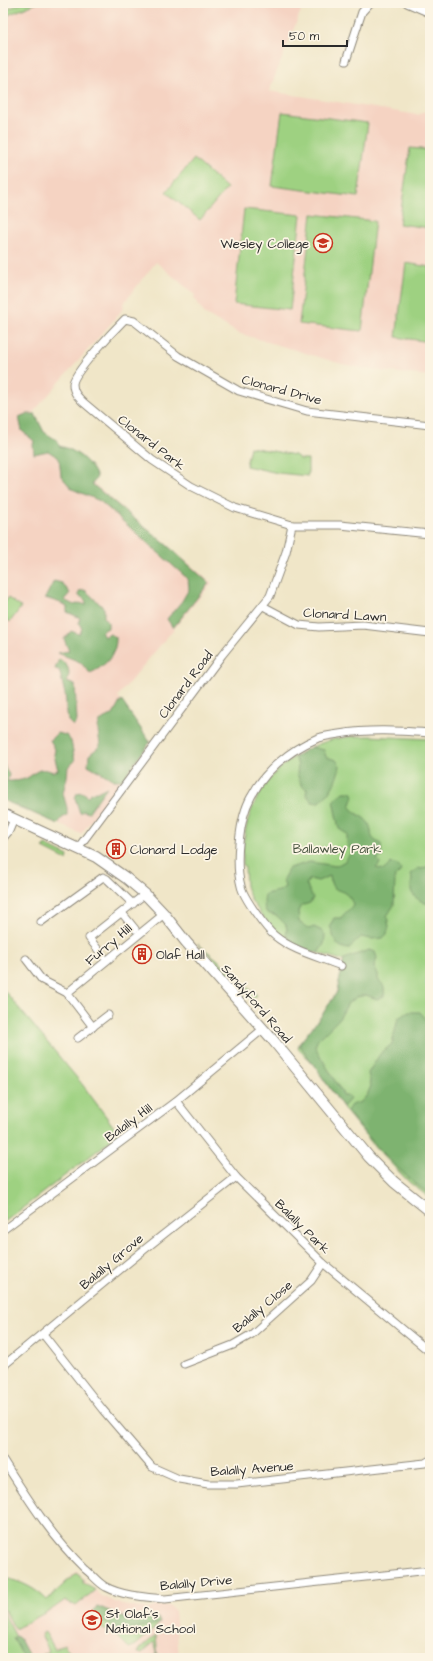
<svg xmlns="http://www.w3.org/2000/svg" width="433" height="1661" viewBox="0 0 433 1661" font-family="'Architects Daughter',sans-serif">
<rect width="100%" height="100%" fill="#fcf5e5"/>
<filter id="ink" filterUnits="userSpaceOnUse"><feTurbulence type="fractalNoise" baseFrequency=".025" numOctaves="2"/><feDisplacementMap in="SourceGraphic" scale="8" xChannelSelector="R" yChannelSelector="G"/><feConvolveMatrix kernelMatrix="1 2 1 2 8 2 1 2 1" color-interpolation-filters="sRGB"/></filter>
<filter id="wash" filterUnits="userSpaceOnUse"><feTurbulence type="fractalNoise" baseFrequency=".012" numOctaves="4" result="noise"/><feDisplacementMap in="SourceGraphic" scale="16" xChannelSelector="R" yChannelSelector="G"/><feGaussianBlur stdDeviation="0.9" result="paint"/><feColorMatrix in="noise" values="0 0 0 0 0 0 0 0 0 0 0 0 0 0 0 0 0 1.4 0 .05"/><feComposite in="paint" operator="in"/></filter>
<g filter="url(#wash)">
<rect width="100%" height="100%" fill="#f0e6c8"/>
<g fill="#f5d3c2">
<path d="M37 3H304L269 91 418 115 430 109V376L372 370 342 364 238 333 204 313 194 298 195 295 156 262 123 304 124 307 118 315 23 424 212 583 118 696 150 742 81 834 3 800V17Z"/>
<path d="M76 1571 84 1579 85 1582 102 1596 122 1605 148 1609 156 1606H170L175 1611 179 1658H27L3 1612V1576L6 1578 21 1582 40 1593 47 1600Z"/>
</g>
<g fill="#9ed181" stroke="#647e56">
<path d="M22 3H37L3 17V11Z"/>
<path d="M282 112 368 123 358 197 272 186Z"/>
<path d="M410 148 430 150V228L399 224Z"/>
<path d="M194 159 227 188 200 220 166 192Z"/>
<path d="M244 209 301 215 290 310 234 304Z"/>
<path d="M312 214 375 221 362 331 299 324Z"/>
<path d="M406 263 430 267V342L396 337Z"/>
<path d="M250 447 295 455 300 459H308V476L278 473 246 466Z"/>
<path d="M8 598 21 607 10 622 3 616V604Z"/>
<path d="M369 736 430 739V1198L409 1182 376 1148 347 1113 311 1061 298 1049 299 1044C309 1033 333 1004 337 991 340 982 341 971 345 961L297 947 282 938 268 924 251 900 246 886 245 868 243 864C240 807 272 759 327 741 341 737 355 736 369 736Z"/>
<path d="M45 845 68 856 67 860 43 848Z"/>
<path d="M198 944 224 965 241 976 236 978 230 975Z"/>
<path d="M240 982 257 995 253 999H252L242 987Z"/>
<path d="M3 989 82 1084 119 1134 3 1223Z"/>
<path d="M76 1573 83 1579V1583L95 1590 76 1606 65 1600 54 1608 15 1629 3 1607V1580L6 1578C22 1582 35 1588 47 1600Z"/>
<path d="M97 1606 130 1620 158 1618 160 1623 136 1645 129 1648 113 1632C104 1633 92 1622 94 1612 94 1610 96 1608 97 1606Z"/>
<path d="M3 1612 27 1658H3Z"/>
<path d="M45 1632 55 1649 64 1644 70 1653 61 1658 59 1655 54 1658H37L49 1651 41 1634Z"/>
<path d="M156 1635 158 1658H155L157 1653 154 1642 142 1653H138L140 1649Z"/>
</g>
<g fill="#7eb36f" stroke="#546f4d">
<path d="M26 414H35L44 432 58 441 59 446C75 449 91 462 97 477L92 484 169 547 209 583 173 628 167 619 182 601 189 589 188 579 100 501 72 489 61 476 59 458 48 451 34 454 33 445 34 441 22 431 19 417Z"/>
<path d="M54 581 62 583 70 593 64 600 74 605 80 603 86 605C86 599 84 598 79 596V591L85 590 104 608V617L108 622V628L101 632 104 637 110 634 116 637C117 654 105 667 90 673L80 662 58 653 69 651 64 639 71 631 79 634 82 629 79 623 80 618 67 612V607L61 603 45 598Z"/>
<path d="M59 659C69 665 71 671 67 682L75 685 77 721 73 726 68 721 65 694 60 673 59 670 55 669Z"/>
<path d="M121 700 150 742 122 780H114L88 765 89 755 100 746C99 730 92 720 113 715Z"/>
<path d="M57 733 66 735 71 741 75 761 68 767 67 777 63 793 67 808V815L61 819 58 824 3 800V763L9 775 7 781C13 781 21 781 27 778 37 772 39 766 53 772L58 770 54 755 55 749 50 740Z"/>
<path d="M311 747 324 750 326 757 336 760 340 766C336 782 331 794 318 803L312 802 306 794 307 789 302 786 297 774 298 766 295 757Z"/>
<path d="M107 787 88 813 84 811 80 813 75 798 77 793 82 792 88 796 91 793 97 792Z"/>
<path d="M344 792H352L354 796 350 807C355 815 365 816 369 824 374 835 367 837 381 844L382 857 377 859 380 864 376 868 384 870 391 863 398 865 401 871 395 877 394 905 387 916 389 927 387 934 383 938 371 939 361 937 348 949C333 946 335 938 330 926L334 918H341C344 913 351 909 353 904 349 895 344 891 334 889L331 883 330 876 318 881 310 879 306 884 313 898 310 903 301 906 298 911 299 922 309 929 314 927 322 931 325 935 324 944 318 953 292 945 286 935 287 930 286 925 277 916 267 913C263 907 264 901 265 894L279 891 285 887 283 879 289 868 310 862 336 866 345 861 352 851 347 844V834L339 829 333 801Z"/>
<path d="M430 865V904H428C420 901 410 896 411 887 411 882 413 879 411 874L418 868 422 869Z"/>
<path d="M369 950 375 952 377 958 374 967 378 974V980C384 984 385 989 384 996L377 999 366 995 357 997 348 1003 339 1019 317 1041 315 1047 344 1096H349L350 1099 343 1107 299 1044 322 1015 337 992 344 959Z"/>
<path d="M409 1012H420L430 1024V1195C398 1172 372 1142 347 1111L351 1105 361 1102 367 1095 371 1086 368 1073 380 1054 392 1044 398 1018Z"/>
<path d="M97 1606 131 1620 158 1618 160 1623C141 1628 114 1634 99 1618H94L93 1612Z"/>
<path d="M16 1636 20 1639 30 1658H24L13 1638Z"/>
</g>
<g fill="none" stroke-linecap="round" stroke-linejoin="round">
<path stroke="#6ab0e1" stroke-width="2.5" d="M427 984 430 973"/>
</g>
</g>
<g filter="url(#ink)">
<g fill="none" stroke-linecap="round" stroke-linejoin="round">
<g stroke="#8e887a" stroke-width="9">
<g id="street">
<path d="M407 3 430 13"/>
<path d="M346 61 362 12 370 3"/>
<path d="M430 425 307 411 239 391 178 356 134 321 125 319C115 329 73 373 73 384 73 392 77 396 83 402L152 460 191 486 235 508 292 525H340L430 534"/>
<path d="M263 606 299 625 319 627 363 625 430 633"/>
<path d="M3 838 9 831 14 819"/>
<path d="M78 848 222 655 270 596 286 552 292 525"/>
<path d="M122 913 135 929"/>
<path d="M41 922 103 877 107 879 133 904"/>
<path d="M103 956 89 938 145 894"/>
<path d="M26 959 42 980 67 993 93 1027"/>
<path d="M341 966C319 957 293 951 275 936 266 929 243 897 241 886 235 863 239 818 251 797 265 770 290 750 318 738 325 736 332 735 339 734 370 729 399 731 430 733"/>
<path d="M67 993 164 914"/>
<path d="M78 1038 108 1015"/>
<path d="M176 1101 236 1177 323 1263 430 1352"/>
<path d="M3 1230 176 1101 263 1029"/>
<path d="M43 1334 103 1410 152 1467 179 1479 208 1484H237L425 1463 430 1460"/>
<path d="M184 1364 233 1345 252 1334 311 1281 323 1263"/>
<path d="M3 1366 140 1253 236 1177"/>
<path d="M3 1460C28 1499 51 1536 85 1569 92 1574 98 1583 106 1587 123 1596 146 1597 165 1599L430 1570"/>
</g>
</g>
<g stroke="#8e887a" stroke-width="12">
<path id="secondary" d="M3 814 96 857 126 878 145 894 164 914 186 942 272 1039 369 1157 394 1182 430 1211"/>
</g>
<use href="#street" stroke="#fff" stroke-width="7"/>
<use href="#secondary" stroke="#fff" stroke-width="10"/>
<path stroke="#2b2b2b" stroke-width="1" d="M419 1658 430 1656"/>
</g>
</g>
<defs>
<g id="school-ring" transform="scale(1)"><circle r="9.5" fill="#fcf5e5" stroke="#c8321e" stroke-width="1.5"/><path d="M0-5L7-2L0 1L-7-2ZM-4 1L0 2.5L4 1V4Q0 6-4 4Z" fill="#c8321e"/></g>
<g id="building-ring" transform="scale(1)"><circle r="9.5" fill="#fcf5e5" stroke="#c8321e" stroke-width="1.5"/><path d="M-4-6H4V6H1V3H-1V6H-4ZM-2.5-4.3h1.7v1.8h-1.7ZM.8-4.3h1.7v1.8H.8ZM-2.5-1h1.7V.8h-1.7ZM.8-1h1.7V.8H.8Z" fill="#c8321e"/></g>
</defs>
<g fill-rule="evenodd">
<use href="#school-ring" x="323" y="243"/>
<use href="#building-ring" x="116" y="849"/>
<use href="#building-ring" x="142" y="954"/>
<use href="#school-ring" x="92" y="1620"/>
</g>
<g text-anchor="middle" stroke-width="3.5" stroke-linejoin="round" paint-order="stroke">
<g font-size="13" fill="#2b2b2b" stroke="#fcf5e5" text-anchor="start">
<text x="309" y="248" text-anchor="end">Wesley College</text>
<text x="130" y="854">Clonard Lodge</text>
<text x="156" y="959">Olaf Hall</text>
<text x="106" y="1618">St Olaf's<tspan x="106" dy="15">National School</tspan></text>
</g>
<g font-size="13" fill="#2b2b2b" stroke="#fcf5e5">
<text transform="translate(282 389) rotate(15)" y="5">Clonard Drive</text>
<text transform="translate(152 442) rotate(38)" y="5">Clonard Park</text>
<text transform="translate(345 614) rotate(3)" y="5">Clonard Lawn</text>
<text transform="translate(185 684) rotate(-53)" y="5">Clonard Road</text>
<text transform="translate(108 944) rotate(-40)" y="5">Furry Hill</text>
<text transform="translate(257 1003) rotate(49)" y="5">Sandyford Road</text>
<text transform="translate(128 1122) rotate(-36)" y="5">Balally Hill</text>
<text transform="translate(303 1226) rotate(45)" y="5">Balally Park</text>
<text transform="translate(111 1261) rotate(-40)" y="5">Balally Grove</text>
<text transform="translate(262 1306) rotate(-40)" y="5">Balally Close</text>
<text transform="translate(252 1468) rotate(-4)" y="5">Balally Avenue</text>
<text transform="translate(196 1582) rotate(-5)" y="5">Balally Drive</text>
</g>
<g font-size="13" fill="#485440" stroke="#fcf5e5">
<text x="337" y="853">Ballawley Park</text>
</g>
</g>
<rect width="433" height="1661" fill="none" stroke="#fcf5e5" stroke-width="16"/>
<path d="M283 40v6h64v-6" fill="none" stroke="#2b2b2b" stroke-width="2"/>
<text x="289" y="40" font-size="12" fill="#2b2b2b" stroke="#fcf5e5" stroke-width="3" paint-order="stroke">50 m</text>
</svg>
